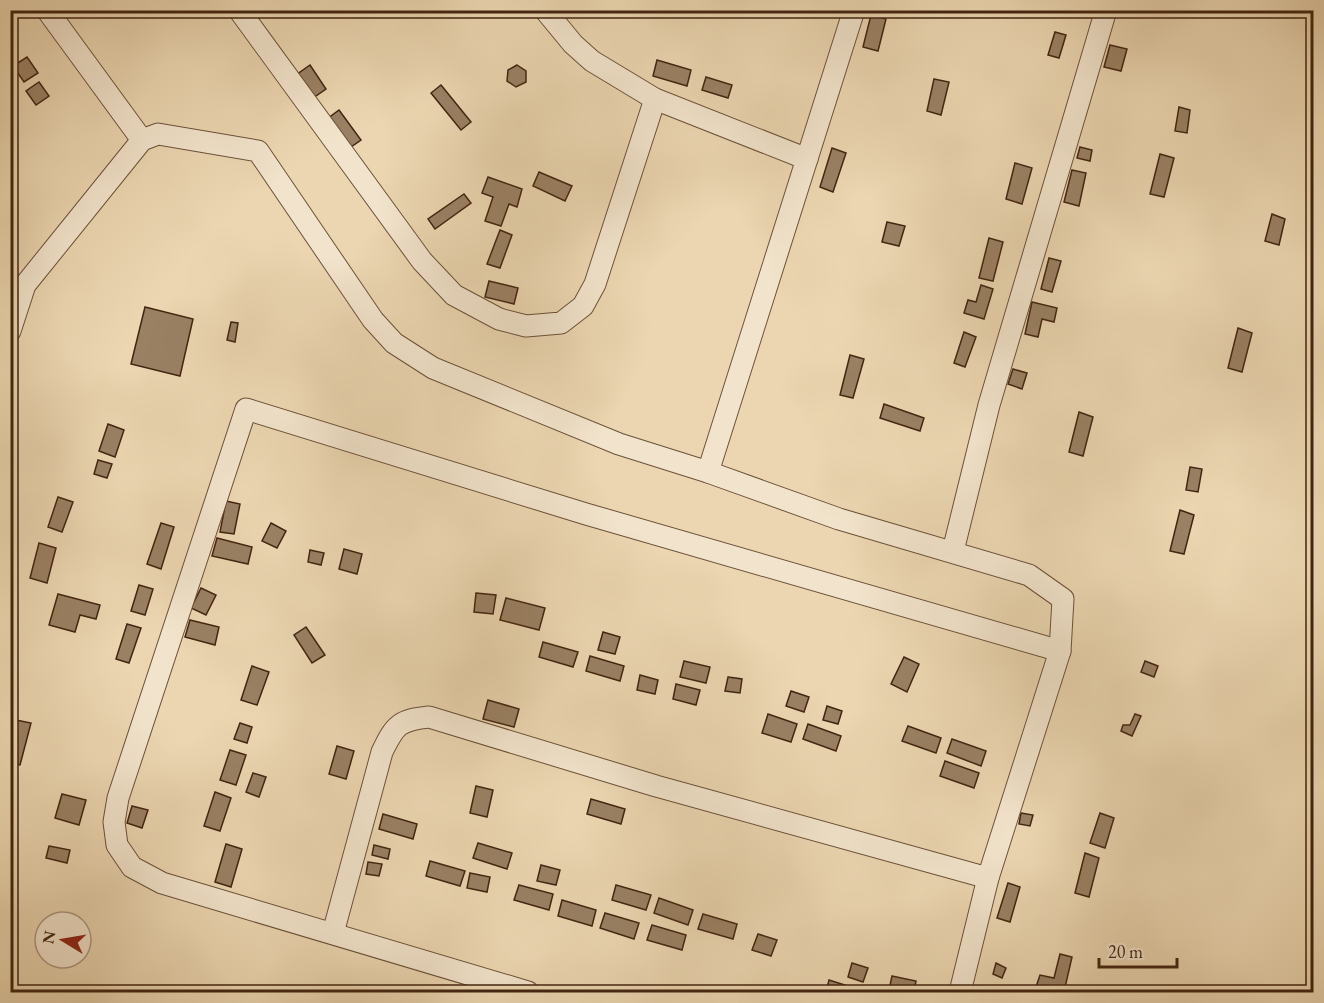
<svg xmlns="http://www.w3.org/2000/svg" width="1324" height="1003" viewBox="0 0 1324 1003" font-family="'EB Garamond',serif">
<rect width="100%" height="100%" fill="#ebd6b1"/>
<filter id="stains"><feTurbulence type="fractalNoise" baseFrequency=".00333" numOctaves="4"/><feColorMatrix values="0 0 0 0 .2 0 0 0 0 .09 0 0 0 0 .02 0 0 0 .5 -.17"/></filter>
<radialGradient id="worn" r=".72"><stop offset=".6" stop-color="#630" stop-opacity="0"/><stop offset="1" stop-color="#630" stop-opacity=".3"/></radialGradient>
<g fill="#9a8164" stroke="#422511" stroke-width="1.5">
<path d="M871 15 886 19 878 51 863 47Z"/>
<path d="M1055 32 1066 35 1059 58 1048 55Z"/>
<path d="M1110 45 1127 49 1121 71 1104 67Z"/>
<path d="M27 57 38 73 24 82 13 66Z"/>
<path d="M657 60 691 70 687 86 653 76Z"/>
<path d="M310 65 326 89 313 98 296 75Z"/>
<path d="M517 65 526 71V82L516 87 507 81 508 70Z"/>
<path d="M706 77 732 85 728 98 702 90Z"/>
<path d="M934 79 949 82 941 115 927 111Z"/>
<path d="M39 82 49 96 36 105 26 91Z"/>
<path d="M441 85 471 122 461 130 431 93Z"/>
<path d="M1179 107 1190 110 1187 133 1175 131Z"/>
<path d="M339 110 361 140 348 149 327 119Z"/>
<path d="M1080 147 1092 150 1090 161 1077 158Z"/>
<path d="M832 148 846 153 833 192 820 187Z"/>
<path d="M1160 154 1174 158 1164 197 1150 194Z"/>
<path d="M1015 163 1032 168 1022 204 1006 199Z"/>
<path d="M1072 170 1086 173 1079 206 1064 202Z"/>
<path d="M539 172 572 186 565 201 533 186Z"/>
<path d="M488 177 522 189 517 207 509 204 501 226 485 221 493 197 482 193Z"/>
<path d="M464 194 471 203 435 229 428 219Z"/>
<path d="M1272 214 1285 219 1279 245 1265 241Z"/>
<path d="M887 222 905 226 899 246 882 242Z"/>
<path d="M500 230 512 235 500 268 487 264Z"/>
<path d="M989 238 1003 242 993 281 979 278Z"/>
<path d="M1049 258 1061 261 1052 292 1041 289Z"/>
<path d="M489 281 518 288 514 304 485 297Z"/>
<path d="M981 285 993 289 984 319 964 313 968 300 976 302Z"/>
<path d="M1032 302 1057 308 1054 322 1042 319 1038 337 1025 334Z"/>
<path d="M145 307 193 319 180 376 131 364Z"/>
<path d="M231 322 238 323 235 342 227 340Z"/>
<path d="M1238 328 1252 333 1242 372 1228 368Z"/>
<path d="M964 332 976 337 965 367 954 363Z"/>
<path d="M850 355 864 359 853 398 840 395Z"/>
<path d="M1013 369 1027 373 1022 389 1008 384Z"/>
<path d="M884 404 924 418 920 431 880 418Z"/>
<path d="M1079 412 1093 417 1083 456 1069 452Z"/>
<path d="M108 424 124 430 115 457 99 451Z"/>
<path d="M98 460 112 464 107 478 94 474Z"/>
<path d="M1190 467 1202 469 1198 492 1186 490Z"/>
<path d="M58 497 73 502 62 532 48 527Z"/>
<path d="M226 501 240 504 234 534 220 532Z"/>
<path d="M1180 510 1194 515 1184 554 1170 551Z"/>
<path d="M161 523 174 527 161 569 147 564Z"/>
<path d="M271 523 286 531 277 548 262 541Z"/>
<path d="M217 538 252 547 248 564 212 556Z"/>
<path d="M39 543 56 548 47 583 30 578Z"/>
<path d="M344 549 362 554 357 574 339 569Z"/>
<path d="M310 550 324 553 321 565 308 562Z"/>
<path d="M139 585 153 589 145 615 131 611Z"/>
<path d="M201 588 216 595 206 615 191 608Z"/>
<path d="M476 593 496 595 493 614 474 612Z"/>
<path d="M58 594 100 605 96 619 80 615 75 632 49 625Z"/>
<path d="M506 598 545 608 539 630 500 620Z"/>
<path d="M190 620 219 627 215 645 185 637Z"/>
<path d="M127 624 141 628 129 663 116 659Z"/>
<path d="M306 627 325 655 312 663 294 635Z"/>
<path d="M603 632 620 637 615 654 598 650Z"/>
<path d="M543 642 578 652 573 667 539 657Z"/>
<path d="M590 656 624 666 620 681 586 671Z"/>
<path d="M904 657 919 664 907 692 891 684Z"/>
<path d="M684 661 710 667 706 683 680 677Z"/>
<path d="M1145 661 1158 666 1154 677 1141 672Z"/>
<path d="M252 666 269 672 257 705 241 700Z"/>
<path d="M640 675 658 680 655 694 637 690Z"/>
<path d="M728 677 742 679 740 693 725 691Z"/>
<path d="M676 684 700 690 696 705 673 699Z"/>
<path d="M791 691 809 697 804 712 786 706Z"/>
<path d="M488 700 519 709 514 727 483 719Z"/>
<path d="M827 706 842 711 838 724 823 720Z"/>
<path d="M768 714 797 724 791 742 762 733Z"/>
<path d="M1135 714 1141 716 1132 736 1121 731 1123 725H1130Z"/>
<path d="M16 720 31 723 20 765 10 763V743Z"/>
<path d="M240 723 252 727 247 743 234 739Z"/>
<path d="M808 724 841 736 836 751 803 739Z"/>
<path d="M908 726 941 738 936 753 902 741Z"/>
<path d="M952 739 986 751 981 766 947 753Z"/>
<path d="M337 746 354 751 346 779 329 774Z"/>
<path d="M230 750 246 755 236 785 220 780Z"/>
<path d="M945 761 979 773 974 788 940 776Z"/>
<path d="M253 773 266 777 259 797 246 792Z"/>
<path d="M476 786 493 790 487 817 470 813Z"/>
<path d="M215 792 231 798 220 831 204 826Z"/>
<path d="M62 794 86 800 79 825 55 818Z"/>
<path d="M591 799 625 809 621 824 587 814Z"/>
<path d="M132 806 148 810 142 828 127 823Z"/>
<path d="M1021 813 1033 815 1030 826 1019 824Z"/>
<path d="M1100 813 1114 818 1105 848 1090 843Z"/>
<path d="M383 814 417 824 413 839 379 829Z"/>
<path d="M478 843 512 853 507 869 473 858Z"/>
<path d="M226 844 242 849 231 887 215 882Z"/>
<path d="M374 845 390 849 388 859 372 855Z"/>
<path d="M49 846 70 850 67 863 46 858Z"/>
<path d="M1085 853 1099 858 1089 897 1075 893Z"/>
<path d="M430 861 465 871 460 886 426 876Z"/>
<path d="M368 862 382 864 379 876 366 874Z"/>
<path d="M541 865 560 870 556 885 537 881Z"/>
<path d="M470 873 490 877 487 892 467 888Z"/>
<path d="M1008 883 1020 887 1010 922 997 918Z"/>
<path d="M519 885 553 894 549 910 514 900Z"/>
<path d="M616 885 651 895 646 910 612 900Z"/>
<path d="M659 898 693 910 688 925 654 913Z"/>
<path d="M562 900 596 910 592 926 558 916Z"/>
<path d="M605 913 639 923 634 939 600 928Z"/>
<path d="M703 914 737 924 733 939 698 929Z"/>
<path d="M652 925 686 935 682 950 647 940Z"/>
<path d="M758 934 777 940 771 956 752 950Z"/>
<path d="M1060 954 1072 957 1064 992 1036 987 1040 975 1054 978Z"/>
<path d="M852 963 868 968 863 982 848 977Z"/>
<path d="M996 963 1006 968 1002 978 993 974Z"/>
<path d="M892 976 916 981 914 992 889 990Z"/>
<path d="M829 980 864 991 863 992H826Z"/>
</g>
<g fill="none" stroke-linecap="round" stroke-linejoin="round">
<g stroke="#6c5139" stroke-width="23">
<g id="minor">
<path d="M47 10 142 140"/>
<path d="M239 10 422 261 454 295 499 319 526 326 561 323 583 306 595 284 655 99"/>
<path d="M545 10 573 44 592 61 655 99 807 159"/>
<path d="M10 331 25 285 142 140 158 134 258 151 373 320 394 343 433 368 619 444 708 472 839 519 1029 575 1063 599 1060 651 988 878 960 992"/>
<path d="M708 472 854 10"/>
<path d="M953 551 989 405 1106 10"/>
<path d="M333 933 382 752C395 725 399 720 429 717L656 786 988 878"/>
<path d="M528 992 162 883 132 867 117 845 114 822 118 798 246 409 586 514 1060 651"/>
</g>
</g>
<use href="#minor" stroke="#f2e4cc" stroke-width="21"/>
</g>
<rect width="1324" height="1003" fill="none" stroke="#ebd6b1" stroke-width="36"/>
<rect x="12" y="12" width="1300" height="979" fill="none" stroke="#422511" stroke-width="3"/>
<rect x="18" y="18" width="1288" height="967" fill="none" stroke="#422511" stroke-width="1.5"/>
<g transform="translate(63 940) rotate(281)"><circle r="28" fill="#f2e4cc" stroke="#ac9881" stroke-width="1.5"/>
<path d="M0-4.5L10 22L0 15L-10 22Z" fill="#8f2418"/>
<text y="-9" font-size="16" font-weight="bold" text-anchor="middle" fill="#422511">N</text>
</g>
<path d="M1099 958v9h78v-9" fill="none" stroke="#422511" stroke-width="3"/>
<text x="1108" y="958" font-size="18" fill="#422511" stroke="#f2e4cc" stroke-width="4.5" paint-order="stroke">20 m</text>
<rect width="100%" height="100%" filter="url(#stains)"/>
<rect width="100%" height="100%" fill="url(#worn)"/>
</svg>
